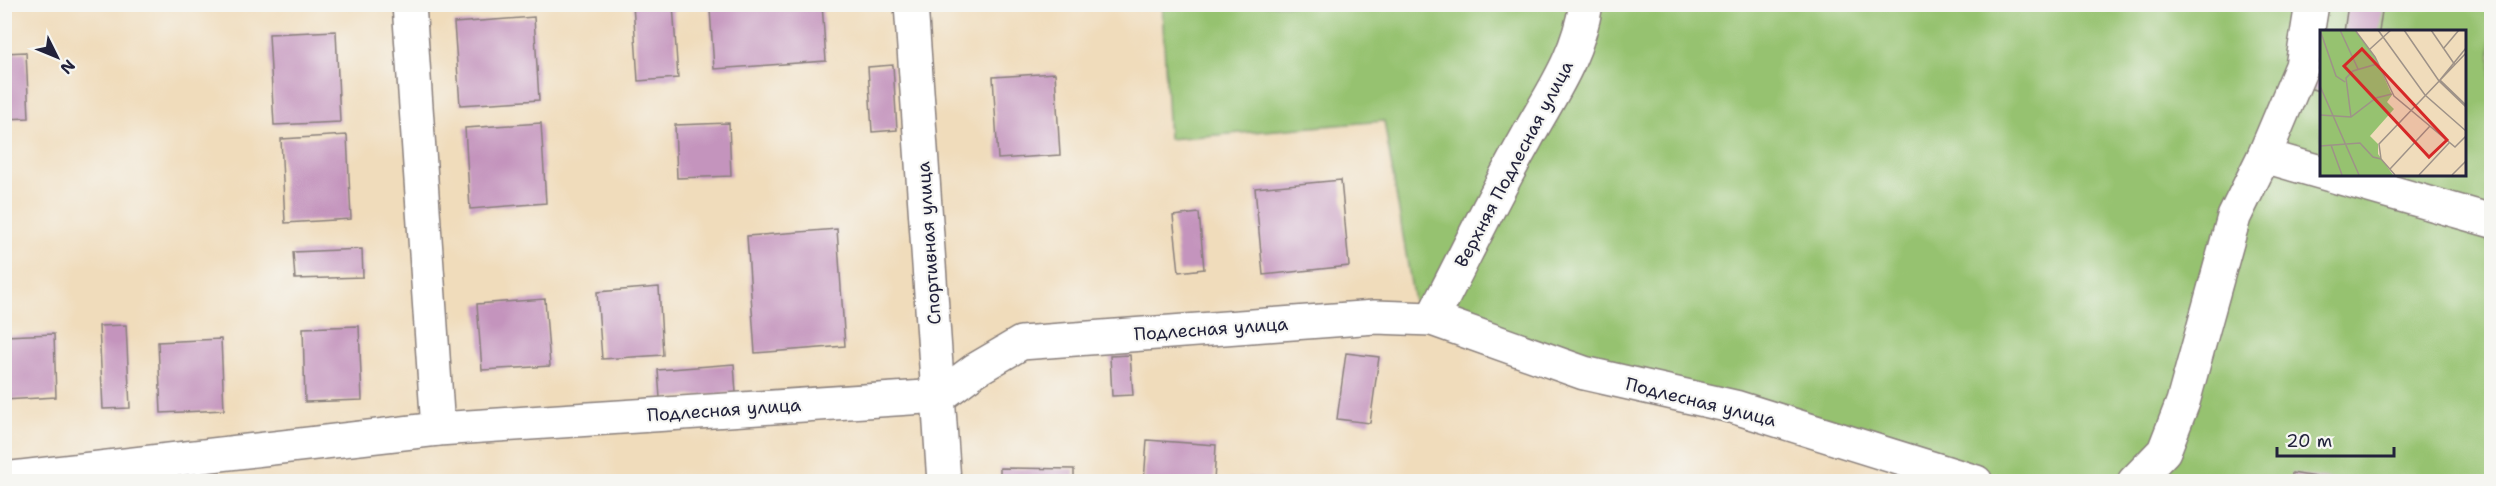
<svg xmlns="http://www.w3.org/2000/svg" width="2496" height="486" viewBox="0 0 2496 486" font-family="'Shantell Sans',sans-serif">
<rect width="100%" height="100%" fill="#f6f6f2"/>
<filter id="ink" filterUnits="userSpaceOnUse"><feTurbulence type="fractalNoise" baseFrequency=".0167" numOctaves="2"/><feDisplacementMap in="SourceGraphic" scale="12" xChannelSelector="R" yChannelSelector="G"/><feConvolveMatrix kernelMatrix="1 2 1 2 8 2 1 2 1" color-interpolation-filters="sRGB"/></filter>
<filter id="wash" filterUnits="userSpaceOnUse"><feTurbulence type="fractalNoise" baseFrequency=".008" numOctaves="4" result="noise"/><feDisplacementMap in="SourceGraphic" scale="24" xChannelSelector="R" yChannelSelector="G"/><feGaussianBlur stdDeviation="1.35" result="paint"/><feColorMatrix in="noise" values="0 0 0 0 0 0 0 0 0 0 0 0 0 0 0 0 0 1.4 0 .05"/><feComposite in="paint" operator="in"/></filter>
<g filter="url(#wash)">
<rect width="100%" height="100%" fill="#f0dcbb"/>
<path fill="#96c270" stroke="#5c7256" stroke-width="1.5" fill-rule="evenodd" d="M1162 5H2491V481H1938L1414 302 1384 121 1169 139ZM2322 32H2464V174H2322Z"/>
<g id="blocks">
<g fill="#c494bd">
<path d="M633 4H673L678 78 638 81Z"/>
<path d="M767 4H822L826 61 714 69 710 9Z"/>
<path d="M2348 4H2383L2379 32H2344Z"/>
<path d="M534 17 539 100 460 105 454 23Z"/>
<path d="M336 31 340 122 274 125 269 34Z"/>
<path d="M26 52 29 118 4 119V53Z"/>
<path d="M893 65 897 130 872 132 868 67Z"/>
<path d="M2311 68 2322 71V92L2305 87Z"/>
<path d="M1055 73 1060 155 998 159 993 77Z"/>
<path d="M541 123 546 203 470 209 465 128Z"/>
<path d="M729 123 731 176 677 178 675 125Z"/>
<path d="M347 135 351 219 285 223 281 139Z"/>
<path d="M1341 180 1349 266 1263 275 1255 188Z"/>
<path d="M1199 213 1204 269 1179 272 1173 216Z"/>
<path d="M837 229 845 346 755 353 747 236Z"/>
<path d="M362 249 363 277 295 279 293 252Z"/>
<path d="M659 287 663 355 602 359 597 292Z"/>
<path d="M545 299 550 366 482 370 477 304Z"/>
<path d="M126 325 130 408 103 409 99 326Z"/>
<path d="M359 326 362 400 305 402 303 328Z"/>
<path d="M54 334 56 397 4 400V336Z"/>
<path d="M221 339 224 410 161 413 158 342Z"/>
<path d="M1346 353 1379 357 1370 423 1337 419Z"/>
<path d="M1130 355 1133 395 1112 396 1110 356Z"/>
<path d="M734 364 736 393 660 398 658 370Z"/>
<path d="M1147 440 1216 445 1214 482H1144Z"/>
<path d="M1000 468 1074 469V482H1000Z"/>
<path d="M2292 473 2332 480V482H2291Z"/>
<path d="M1248 477 1270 480V482H1247Z"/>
</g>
</g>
</g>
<g filter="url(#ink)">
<use href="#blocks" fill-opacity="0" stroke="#897f7b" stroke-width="1.5"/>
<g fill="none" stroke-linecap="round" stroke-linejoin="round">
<g stroke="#897f7b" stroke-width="36">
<g id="minor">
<path d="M409 4 438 429"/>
<path d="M911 4 944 482"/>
<path d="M2264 156 2492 221"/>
<path d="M1432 319C1463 260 1492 199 1525 141 1551 93 1577 60 1586 4"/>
<path d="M4 479 438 429 940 396 975 370 1021 343 1375 317 1432 319 1584 373 1735 407 1976 482"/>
<path d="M2134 482 2164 451 2183 402 2234 217 2264 156 2302 66 2312 4"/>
</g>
</g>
<use href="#minor" stroke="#fff" stroke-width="33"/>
</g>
</g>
<g text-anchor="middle" stroke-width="4.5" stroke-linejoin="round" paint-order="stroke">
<g font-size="18" fill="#22223b" stroke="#f6f6f2">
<text transform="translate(1514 164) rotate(-62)" y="6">Верхняя Подлесная улица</text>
<text transform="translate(929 243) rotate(-94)" y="6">Спортивная улица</text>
<text transform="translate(1211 329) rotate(-4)" y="6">Подлесная улица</text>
<text transform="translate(1701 402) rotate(14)" y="6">Подлесная улица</text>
<text transform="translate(724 410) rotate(-4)" y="6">Подлесная улица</text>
</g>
</g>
<g transform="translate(2320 30)">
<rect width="146" height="146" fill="#f0dcbb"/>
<path d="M0 0H35L56 29 72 65 67 72 74 79 50 106 58 114V124L73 145H0Z" fill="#96c270"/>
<path fill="none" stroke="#9e9288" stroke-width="1.5" d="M0 0 16 46 25 52M20 0 38 39M35 0 55 27 74 66 135 117 146 106M58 0 105 65 146 101M84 0 119 51 146 77M111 0 135 35M146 18 120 50 146 75M50 19 71 0M123 19 139 0M0 56 39 145M0 85 31 87 56 68 72 64M31 87 26 48 33 41 57 34M11 115 22 145M0 116 40 113 53 127 61 129M70 139 110 96M75 145 61 129 59 114 146 23M99 145 129 113M132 145 146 131"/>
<path fill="#d62828" fill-opacity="0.15" stroke="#d62828" stroke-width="3" d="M42 19 127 110 109 127 24 36Z"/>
<rect width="146" height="146" fill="none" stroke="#22223b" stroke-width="3"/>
</g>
<rect width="2496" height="486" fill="none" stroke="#f6f6f2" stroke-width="24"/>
<g transform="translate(57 57) rotate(133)" stroke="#f6f6f2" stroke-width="4.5" paint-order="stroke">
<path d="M0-4.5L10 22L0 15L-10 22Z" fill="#22223b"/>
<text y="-9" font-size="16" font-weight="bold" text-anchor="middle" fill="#22223b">N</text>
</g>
<path d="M2277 447v9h117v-9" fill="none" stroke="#22223b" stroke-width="3"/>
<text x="2286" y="447" font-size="18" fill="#22223b" stroke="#f6f6f2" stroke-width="4.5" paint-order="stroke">20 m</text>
</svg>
